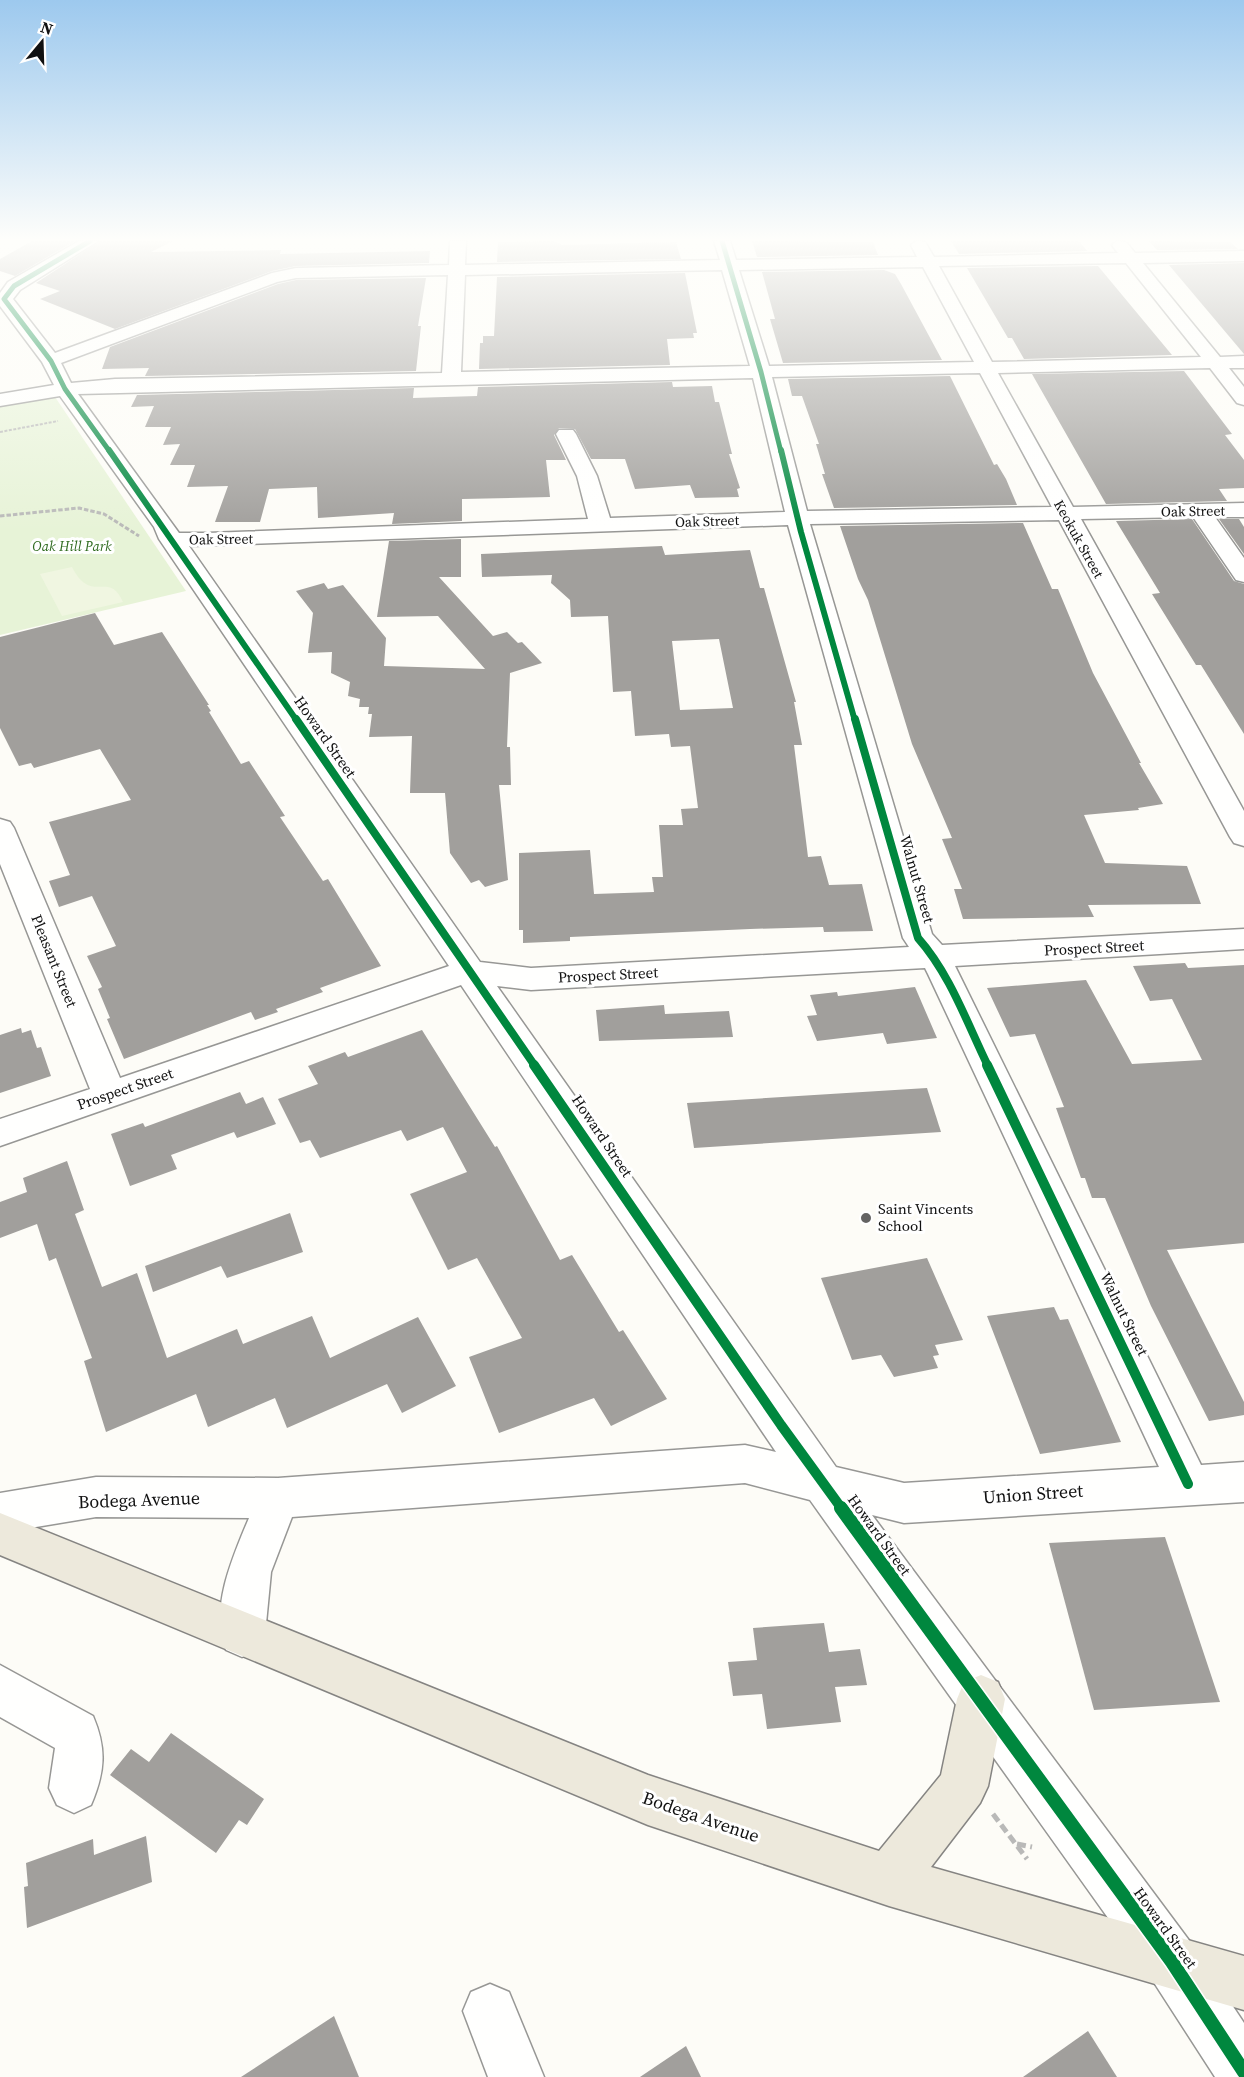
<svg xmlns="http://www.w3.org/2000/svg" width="1244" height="2077" viewBox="0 0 1244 2077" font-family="'Source Serif 4',serif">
<rect width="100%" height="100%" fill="#fdfcf7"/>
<path fill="#e7f3d7" d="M53 394 186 591 0 635V404Z"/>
<path fill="#f0f6e1" d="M72 567C92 606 109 569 123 602L62 616 40 574Z"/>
<g fill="#a19f9c" fill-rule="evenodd">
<path d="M32 241H75L15 276 0 271V259Z"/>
<path d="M100 241H173L151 252 281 250 280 254 430 251 429 263 296 266 272 271 115 329 40 299 60 291 36 283Z"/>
<path d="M554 241 562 245 676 242 681 259 497 262 498 242Z"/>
<path d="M752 241 873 242 878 255 757 257Z"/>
<path d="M951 241H1079L1087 251 959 254Z"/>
<path d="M1149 241 1230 242 1238 249 1157 250Z"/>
<path d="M1244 263V354L1169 265Z"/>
<path d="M1098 266 1172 355 1024 359 1012 338H1008L967 268Z"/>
<path d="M884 270 895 274 901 284 942 360 783 363 770 319H775L762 272Z"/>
<path d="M685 273 697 333H693L694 338 667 339 670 365 479 369 480 343H483V336H494L497 277Z"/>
<path d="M426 278 418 326H421L416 371 145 376 149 368 102 369 110 347 278 284 296 280Z"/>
<path d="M1184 371 1232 434 1225 435 1244 460V488L1219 489 1227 501 1106 504 1032 374Z"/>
<path d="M950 376 994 465 997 464 1006 479 1017 505 834 508 822 474H825L816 444H819L802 396H792L788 379Z"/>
<path d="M672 382 673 387 712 386 715 402H719L732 454H729L740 488 737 489 739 497 695 498 690 485 635 489 625 459H591L575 429 559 428 554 435 566 460H546L550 497 462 499V521L392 524 394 513 318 518 317 487 269 489 260 522H215L228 486 187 487 195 465H170L180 444 163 445 171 427H145L154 406 131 407 137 395 414 388 413 398 477 396 478 387Z"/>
<path d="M1192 519 1234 581 1244 584V734L1201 665H1196L1152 594 1160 593 1116 521Z"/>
<path d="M1219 519H1239L1244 527V554Z"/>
<path d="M1023 523 1052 589H1058L1093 673 1141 763H1139L1163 804 1138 808 1139 810 1084 815 1105 863 1187 866 1201 904 1088 905 1094 917 963 919 954 889H962L942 839 952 838 912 744 868 600 858 579 840 526Z"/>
<path d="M461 539V577H439L493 636 507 632 518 643 522 642 542 663 510 673 507 747H510L511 785H499L508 880 485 887 479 880 471 883 450 853 445 793H410L412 736 369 737 372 714H368L369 707H359L360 699 348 696 350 682 331 673 332 652 308 653 313 613 296 591 324 583 328 589 343 585 386 638 384 666 485 669 438 616 377 617 389 541Z"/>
<path d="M662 546 665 555 750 550 760 588H764L796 702H794L802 745H794L808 857 821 856 829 885 862 884 873 931 824 932 823 927 750 929 570 937V941L523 943V930H519V853L590 850 594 894 654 892 652 877H663L659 825H683L681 809 698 808 690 746 671 747 669 734 635 736 631 691 613 692 608 616 571 617 570 600 551 583 552 575 482 577 481 554ZM719 639 733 708 680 710 672 641Z"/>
<path d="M95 613 114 645 162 632 209 705H207L211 711 209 712 241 764 249 761 285 816 280 817 323 881 328 879 381 966 320 988 323 992 276 1009 278 1012 255 1020 251 1012 124 1059 107 1019 110 1018 98 989 102 987 87 956 116 946 92 896 59 907 49 881 70 875 49 822 131 800 100 749 34 768 31 763 19 766 0 728V637Z"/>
<path d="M1185 963 1188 968 1244 965V1243L1167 1250 1244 1402V1415L1209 1421 1151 1306 1105 1198H1092L1085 1178H1081L1056 1108 1064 1107 1035 1034 1010 1037 987 988 1086 980 1132 1064 1202 1060 1172 999 1150 1001 1133 966Z"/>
<path d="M915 987 937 1038 887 1044 883 1033 817 1041 807 1016 817 1015 810 995 837 992 838 996Z"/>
<path d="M664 1005 665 1014 729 1011 733 1037 599 1041 596 1010Z"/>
<path d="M21 1028 22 1033 31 1030 37 1048 41 1047 51 1076 0 1093V1035Z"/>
<path d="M422 1030 495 1147 497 1146 560 1260 572 1255 619 1332 623 1330 667 1399 611 1426 594 1398 499 1433 469 1357 522 1338 477 1258 448 1270 410 1194 467 1172 443 1127 407 1141 401 1130 320 1158 310 1140 300 1143 278 1099 318 1084 308 1066 345 1052 348 1057Z"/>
<path d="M927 1088 941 1132 694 1148 687 1103Z"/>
<path d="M240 1092 246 1104 263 1097 276 1124 237 1138 234 1132 171 1155 177 1169 130 1186 111 1134 143 1123 145 1127Z"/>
<path d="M67 1161 84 1210 75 1214 102 1287 137 1273 167 1358 237 1329 243 1344 312 1316 330 1358 418 1317 456 1386 402 1413 387 1384 287 1428 275 1398 208 1427 196 1394 106 1432 84 1361 92 1358 56 1258 49 1261 37 1224 0 1238V1202L27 1192 23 1178Z"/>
<path d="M290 1213 303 1252 227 1278 221 1266 153 1292 145 1266Z"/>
<path d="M927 1258 963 1340 935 1345 939 1355 933 1356 938 1368 894 1377 881 1355 852 1360 821 1278Z"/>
<path d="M1054 1307 1060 1320 1068 1319 1121 1442 1040 1454 987 1316Z"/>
<path d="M1165 1537 1220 1702 1094 1710 1049 1543Z"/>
<path d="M824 1623 829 1652 860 1649 867 1685 835 1687 841 1722 767 1729 762 1694 733 1696 728 1662 757 1660 753 1628Z"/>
<path d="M171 1733 264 1799 247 1825 239 1820 216 1853 110 1775 131 1749 149 1762Z"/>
<path d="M146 1836 152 1882 27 1928 24 1887 28 1886 26 1863 93 1839 94 1855Z"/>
<path d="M334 2016 359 2077H241Z"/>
<path d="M1088 2031 1117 2077H1023Z"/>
<path d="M686 2046 701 2077H640Z"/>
</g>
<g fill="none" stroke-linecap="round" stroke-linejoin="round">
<g stroke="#979795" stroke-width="3">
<g id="minor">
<path d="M79 241H98L20 290 13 299 55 353 272 273 296 268 449 265 450 241H466L465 265 720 260 714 241H730L736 260 917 257 911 245 916 241 925 242 934 257 1118 253 1112 245 1117 241 1126 242 1135 253 1244 251V261L1143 263 1220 357 1244 356V368H1229L1244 387V405L1237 403 1210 368 998 373 1073 507 1244 503V517H1215L1244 558V582L1236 580 1193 517 1081 519 1244 811V846L1234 843 1230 837 1059 520 810 524 932 934 942 945 1244 929V949L955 966 1201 1465 1244 1462V1502L904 1523 872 1515 1191 1943 1244 2023V2077H1215L1153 1981 810 1500 745 1483 292 1517 271 1572 265 1634 258 1650 242 1657 226 1650C209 1610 233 1556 249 1518L96 1517 0 1533V1493L96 1477 278 1478 745 1445 776 1452 461 985 0 1146V1119L90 1089 0 864V819L10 822 14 828 120 1078 449 966 159 539 154 527 60 396 0 406V394L54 385 42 362 0 306V293L8 282ZM1126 263 1201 357 992 362 939 266ZM923 267 974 362 769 366 739 270ZM722 270 750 366 461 372 465 275ZM448 275 442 373 115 379 71 383 61 363 277 282 296 278ZM980 373 1052 507 807 511 772 377ZM753 378 785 512 610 518 597 476 576 434 573 430H559L556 434 577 476 588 519 208 533H179L78 394ZM788 525 903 938 909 947 531 968 480 962 189 546ZM925 968 928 974 1159 1467 904 1483 836 1467 497 986 531 990Z"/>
<path d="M0 1665 93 1716C107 1749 105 1772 91 1805L74 1813 57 1805 49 1788 55 1748 0 1717Z"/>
<path d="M490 1984 509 1992 544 2077H488L463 2011 471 1992Z"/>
</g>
</g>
<g stroke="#858482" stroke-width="3">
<path id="major" d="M0 1513 648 1775 879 1851 941 1775 957 1699 964 1682 981 1675 998 1682 1005 1699 988 1786 980 1803 931 1867 1244 1956V2010L889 1906 648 1825 0 1555Z"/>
</g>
<path stroke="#b9b9b8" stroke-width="2" stroke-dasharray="3 1.5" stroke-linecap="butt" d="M0 432 58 421"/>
<path stroke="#b9b9b8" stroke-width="3" stroke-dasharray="4.5 2" stroke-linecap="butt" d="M0 516 79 508 104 514 139 536"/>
<g stroke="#b9b9b8" stroke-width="5" stroke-dasharray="9 4.5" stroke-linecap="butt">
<path d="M993 1814 1027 1859"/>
<path d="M1017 1844 1032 1847"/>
</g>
<use href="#minor" fill="#fffffe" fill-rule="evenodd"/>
<use href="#major" fill="#ede9dc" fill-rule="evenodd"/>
<g stroke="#fff" stroke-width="8">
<g id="cycleway-far4">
<path d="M90 241 14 286 4 299 51 361 65 389 110 452"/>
<path d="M722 241 761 372 781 452"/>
</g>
</g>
<g stroke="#fff" stroke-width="9">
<g id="cycleway-far3">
<path d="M109 450 297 721"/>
<path d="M781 450 801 532 855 721"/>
</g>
</g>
<g stroke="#fff" stroke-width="11">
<g id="cycleway-far2">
<path d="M296 719 535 1066"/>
<path d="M855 719 918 938C950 974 967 1023 988 1066"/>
</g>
</g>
<g stroke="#fff" stroke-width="14">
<g id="cycleway-far1">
<path d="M534 1065 781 1425 842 1509"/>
<path d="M987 1065 1188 1484"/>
</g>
</g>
<g stroke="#fff" stroke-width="17">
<path id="cycleway" d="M841 1508 1172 1962 1244 2072"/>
</g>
<use href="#cycleway-far4" stroke="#00873e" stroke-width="5"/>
<use href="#cycleway-far3" stroke="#00873e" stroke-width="6"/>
<use href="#cycleway-far2" stroke="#00873e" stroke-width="8"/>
<use href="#cycleway-far1" stroke="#00873e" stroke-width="10"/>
<use href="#cycleway" stroke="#00873e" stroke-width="14"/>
</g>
<linearGradient id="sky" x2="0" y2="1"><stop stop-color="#9dc9ee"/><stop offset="0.45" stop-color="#fefefb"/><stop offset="1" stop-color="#fefefb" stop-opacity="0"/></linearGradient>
<rect width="1244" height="532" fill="url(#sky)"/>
<circle fill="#646362" stroke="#fff" stroke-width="2" cx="866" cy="1218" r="6"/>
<g text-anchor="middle" stroke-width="6" stroke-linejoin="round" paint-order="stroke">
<g font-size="14" fill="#111" stroke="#fff">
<text transform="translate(1193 511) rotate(-1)" y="5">Oak Street</text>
<text transform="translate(707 521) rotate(-2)" y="5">Oak Street</text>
<text transform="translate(221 539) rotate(-1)" y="5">Oak Street</text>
<text transform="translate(1079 539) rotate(61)" y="5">Keokuk Street</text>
</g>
<g font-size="14" font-style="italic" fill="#2f6b1f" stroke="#fff">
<text x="72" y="551">Oak Hill Park</text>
</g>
<g font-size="15" fill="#111" stroke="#fff">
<text transform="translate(325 737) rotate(55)" y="5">Howard Street</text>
<text transform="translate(917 879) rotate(74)" y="5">Walnut Street</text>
<text transform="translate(1094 948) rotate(-3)" y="5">Prospect Street</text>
<text transform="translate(54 961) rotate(68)" y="5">Pleasant Street</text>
<text transform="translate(608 975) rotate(-3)" y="5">Prospect Street</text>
<text transform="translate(125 1089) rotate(-19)" y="5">Prospect Street</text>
<text transform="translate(602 1136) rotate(56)" y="5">Howard Street</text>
<text transform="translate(1124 1314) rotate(64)" y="5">Walnut Street</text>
<text transform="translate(879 1535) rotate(54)" y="5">Howard Street</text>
<text transform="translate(1165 1928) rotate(54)" y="5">Howard Street</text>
</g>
<g font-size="15" fill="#111" stroke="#fff" text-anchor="start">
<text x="878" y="1214">Saint Vincents<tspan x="878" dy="17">School</tspan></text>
</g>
<g font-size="18" fill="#111" stroke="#fff">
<text transform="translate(1033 1494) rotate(-4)" y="6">Union Street</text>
<text transform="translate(139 1500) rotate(-2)" y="6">Bodega Avenue</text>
<text transform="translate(701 1817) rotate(19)" y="6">Bodega Avenue</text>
</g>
</g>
<g transform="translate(42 42) rotate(19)" stroke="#ffffff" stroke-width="4.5" paint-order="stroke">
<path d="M0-4.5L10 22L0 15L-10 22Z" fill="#111111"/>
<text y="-9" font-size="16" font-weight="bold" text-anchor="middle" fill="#111111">N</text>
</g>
</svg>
